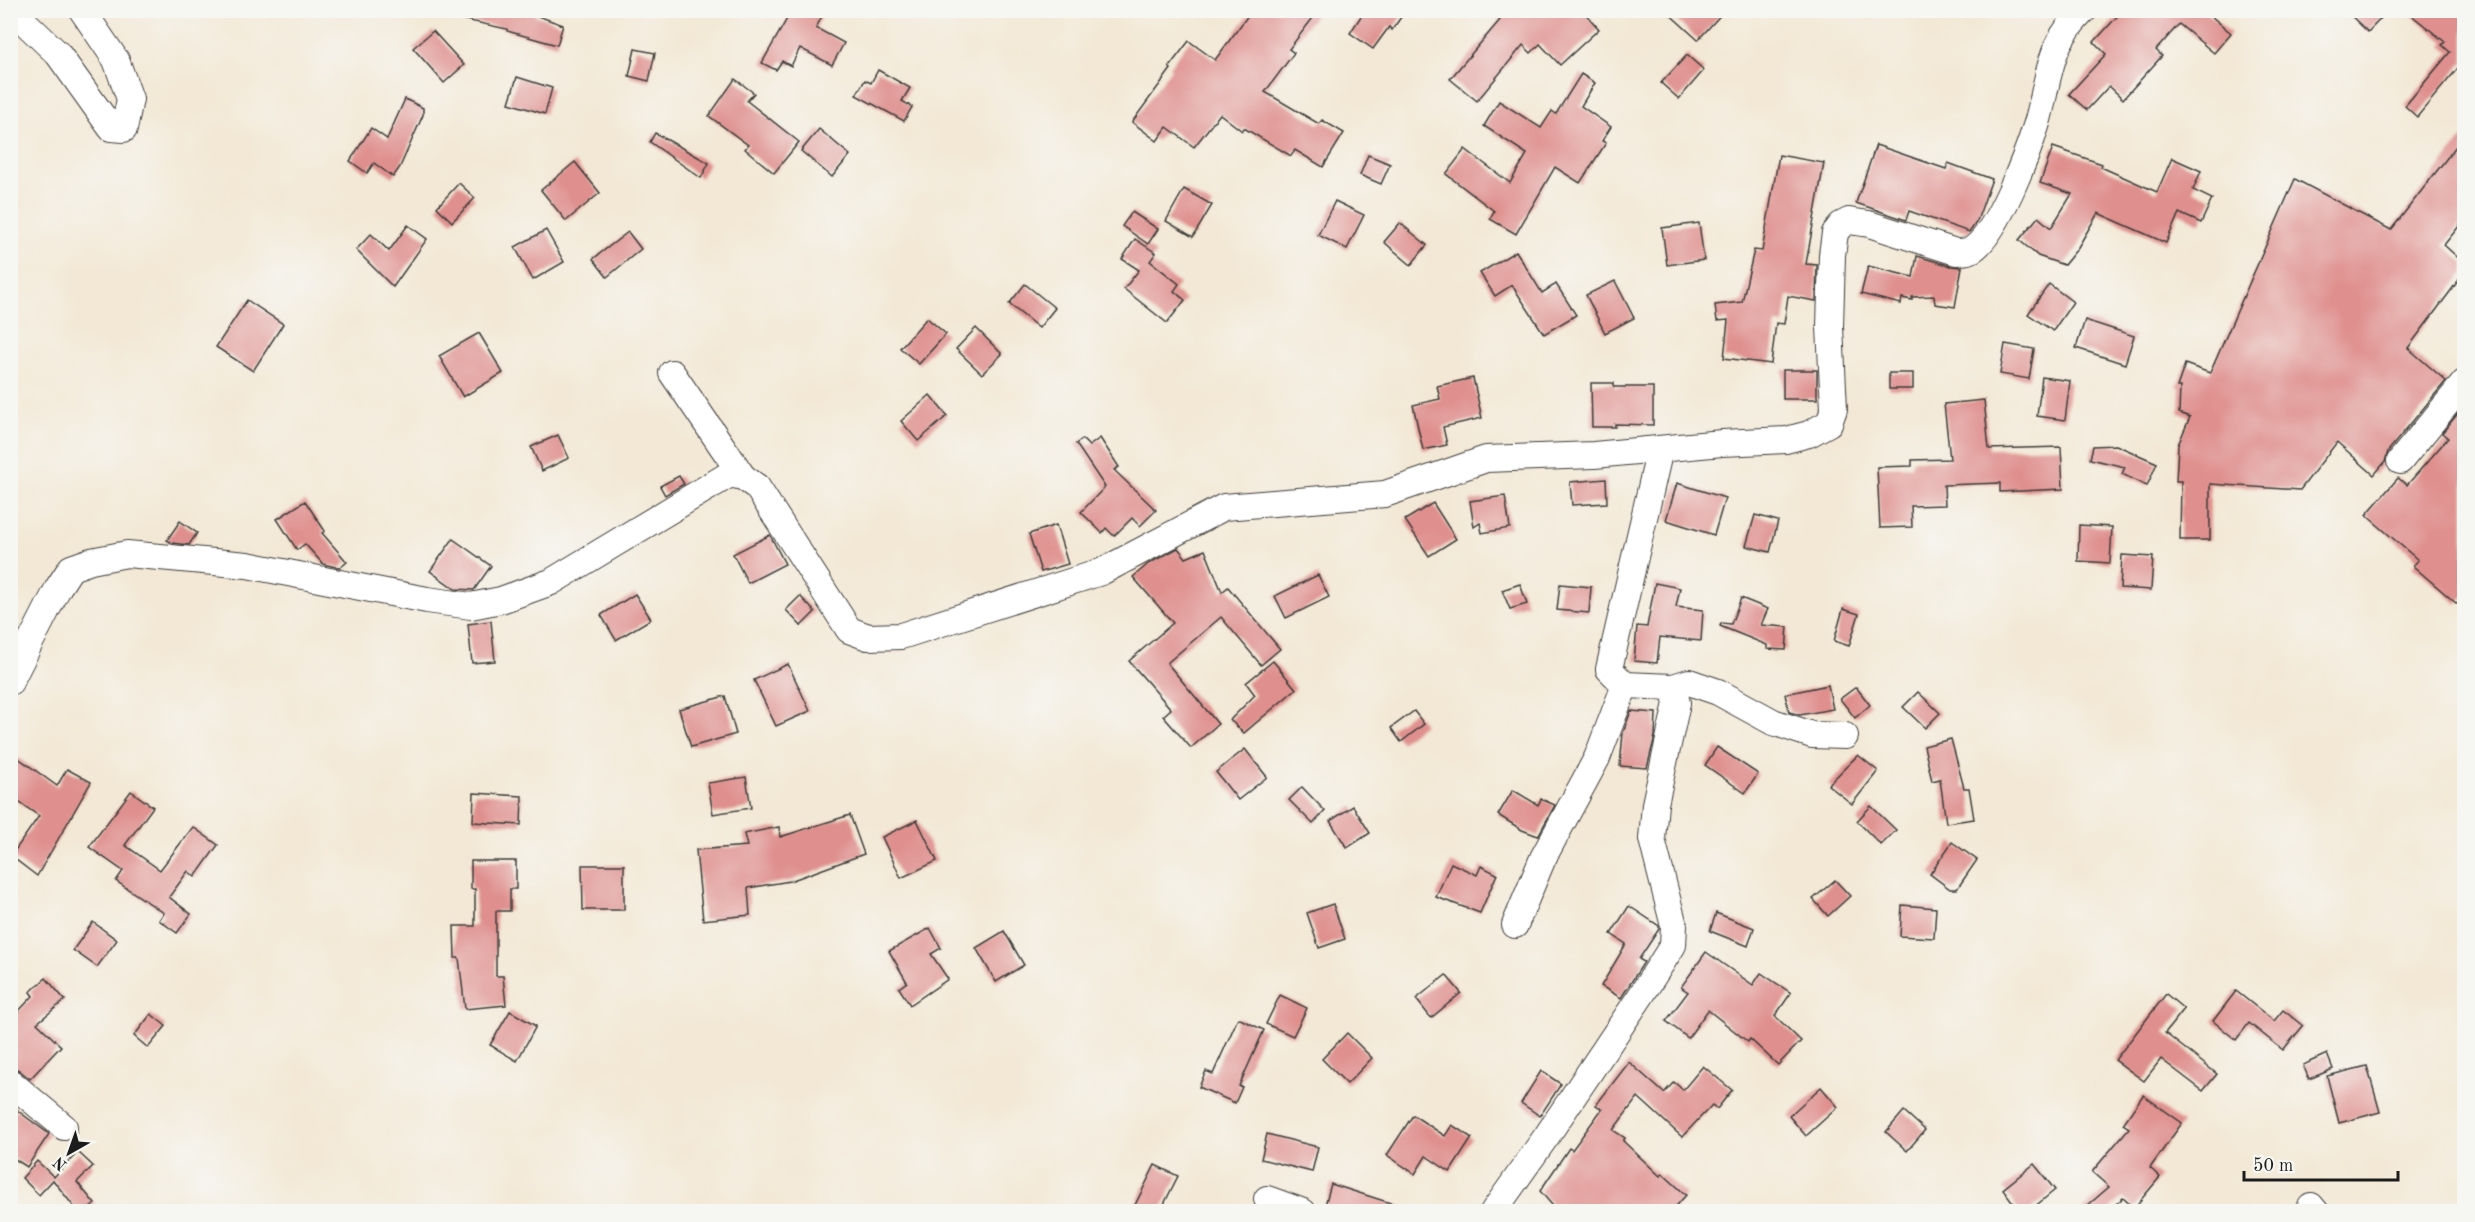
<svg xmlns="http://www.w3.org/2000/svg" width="2475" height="1222" viewBox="0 0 2475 1222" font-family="'Old Standard TT',serif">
<rect width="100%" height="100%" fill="#f6f6f2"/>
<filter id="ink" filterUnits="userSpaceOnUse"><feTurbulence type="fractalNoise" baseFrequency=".0167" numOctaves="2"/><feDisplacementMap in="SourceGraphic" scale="12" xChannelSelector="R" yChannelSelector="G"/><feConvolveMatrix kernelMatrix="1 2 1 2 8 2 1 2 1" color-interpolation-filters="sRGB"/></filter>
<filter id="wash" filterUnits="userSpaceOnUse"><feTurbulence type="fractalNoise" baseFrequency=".008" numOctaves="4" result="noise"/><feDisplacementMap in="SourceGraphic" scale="24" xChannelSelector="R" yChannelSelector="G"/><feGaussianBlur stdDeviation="1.35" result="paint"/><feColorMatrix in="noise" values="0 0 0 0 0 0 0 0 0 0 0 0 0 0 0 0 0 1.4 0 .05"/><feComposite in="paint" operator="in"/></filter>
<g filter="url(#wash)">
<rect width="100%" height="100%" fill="#f3e8d5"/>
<g id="blocks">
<g fill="#df908e">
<path d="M457 10H525L535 12V15L563 25 557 45 507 31V29L456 18Z"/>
<path d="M792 10H825L816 28 844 43 832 65 800 48 791 66 782 61 776 70 762 63Z"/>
<path d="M1252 10H1319L1289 49 1294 53 1265 92 1319 124 1322 120 1344 133 1323 167 1295 150 1291 156 1244 128 1242 131 1220 114 1194 147 1167 127 1157 141 1132 122 1171 69 1169 67 1189 41 1215 60Z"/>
<path d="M1365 10H1406L1392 30 1389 27 1373 49 1350 33Z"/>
<path d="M1491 10H1582L1599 29 1560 65 1540 44 1531 53 1523 45 1477 101 1450 79 1500 20Z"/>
<path d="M1665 10H1725L1698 40Z"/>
<path d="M2123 10H2204L2231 33 2214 53 2179 24 2156 50 2162 56 2123 99 2109 86 2087 110 2069 94 2106 54 2094 42Z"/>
<path d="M2345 10H2389L2368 32Z"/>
<path d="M2405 10H2464V64L2463 62 2417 117 2405 106 2450 52 2442 45 2445 42Z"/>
<path d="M433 31 464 65 444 83 413 48Z"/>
<path d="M635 49 655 53 649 81 629 76Z"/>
<path d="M1687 55 1704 70 1679 99 1661 83Z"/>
<path d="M878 70 910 88 902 101 912 107 904 121 856 95 865 80 871 83Z"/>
<path d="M1581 74 1595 83 1581 106 1611 127 1602 141 1606 143 1580 183 1555 167 1516 234 1490 219 1494 211 1446 174 1465 149 1510 183 1527 154 1484 126 1499 101 1541 128 1552 111 1556 114Z"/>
<path d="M517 77 552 88 545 114 509 103Z"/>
<path d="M735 79 754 93 747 101 799 142 774 173 745 149 748 145 709 116Z"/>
<path d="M405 99 423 108V115L400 167 393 177 374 163 367 173 350 161 371 128 387 139Z"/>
<path d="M819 129 850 155 832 177 801 151Z"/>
<path d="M655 133 709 163 701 178 650 142Z"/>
<path d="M2464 136V220L2444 245 2464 263V273L2408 348 2446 381 2388 451 2385 462 2374 475 2337 442 2300 490 2210 484V540H2180L2181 481H2176L2178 445 2190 417 2179 413 2180 387H2177L2185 364 2210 373 2295 179 2391 230Z"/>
<path d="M1876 145 1946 169 1948 163 1992 179 1977 221 1971 230 1969 232 1909 211 1906 220 1856 203Z"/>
<path d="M2053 147 2102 164 2101 167 2157 192 2172 158 2201 171 2193 190 2212 199 2201 223 2179 213 2166 243 2098 213 2077 249 2064 265 2038 256 2019 240 2038 217 2051 228 2072 194 2040 183Z"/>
<path d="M1368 155 1390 164 1381 184 1360 175Z"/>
<path d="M1779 155 1824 163 1806 264 1817 265 1816 301 1788 296 1784 324 1776 323 1771 364 1724 358 1728 320 1717 321 1715 305 1742 302 1754 250 1762 251Z"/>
<path d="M575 162 600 193 566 221 541 190Z"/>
<path d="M459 183 475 198 452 222 437 207Z"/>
<path d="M1184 189 1212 205 1193 237 1166 221Z"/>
<path d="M1335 201 1364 215 1347 249 1318 235Z"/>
<path d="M1132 212 1158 229 1148 244 1122 226Z"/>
<path d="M1400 223 1427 245 1411 265 1384 242Z"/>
<path d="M1699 223 1704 260 1667 265 1662 228Z"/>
<path d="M408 225 427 239 393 287 356 250 371 234 389 251Z"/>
<path d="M546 230 564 262 533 280 515 247Z"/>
<path d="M628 232 641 249 607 277 593 259Z"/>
<path d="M1135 239 1156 253 1150 261 1179 284 1174 291 1185 300 1167 323 1124 289 1139 270 1122 259Z"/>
<path d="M1516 251 1542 293 1556 284 1576 315 1544 334 1512 285 1495 296 1480 273Z"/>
<path d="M1917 256 1951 266 1962 267 1955 307 1935 304 1934 296 1912 297V300L1902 298 1901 304 1861 294 1868 266 1913 277Z"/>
<path d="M1615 281 1634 318 1605 333 1586 295Z"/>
<path d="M1025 284 1055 308 1039 328 1009 304Z"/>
<path d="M2049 284 2073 302 2053 331 2028 314Z"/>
<path d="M247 300 283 324 253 371 216 347Z"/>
<path d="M927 318 946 334 919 364 900 348Z"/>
<path d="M2085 320 2134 336 2125 364 2076 348Z"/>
<path d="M976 328 1002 354 982 374 956 349Z"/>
<path d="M479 333 503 373 463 397 439 356Z"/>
<path d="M2005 344 2034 349 2029 379 2000 374Z"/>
<rect x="1783" y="370" width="34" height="29"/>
<rect x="1889" y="373" width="24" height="16"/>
<path d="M2042 377 2070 381 2065 420 2037 416Z"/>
<path d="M1473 378 1482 418 1443 427 1447 445 1423 450 1413 405 1440 399 1437 386Z"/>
<path d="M1591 383H1614V387H1653V425L1615 424V427H1592Z"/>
<path d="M930 395 947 416 918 441 901 421Z"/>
<path d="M1984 400 1989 449 2061 447 2063 489 2000 492V483L1944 485 1945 505 1911 506 1912 527 1880 528 1877 467 1912 466V460L1950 459 1944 404Z"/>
<path d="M2464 406V596L2457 604 2413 566 2418 560 2366 515 2398 478 2407 485 2448 438 2442 433Z"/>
<path d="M558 435 569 458 542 471 531 447Z"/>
<path d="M1100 438 1119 467 1114 470 1156 510 1140 526 1132 518 1114 536 1106 528 1102 533 1081 512 1105 487 1076 444 1082 439 1089 446Z"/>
<path d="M2116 445 2157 463 2147 486 2122 474 2125 467 2090 459 2093 446Z"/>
<path d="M679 476 684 484 665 495 660 486Z"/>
<path d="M1606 479 1607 503 1572 505 1570 482Z"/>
<path d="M1677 483 1725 498 1714 535 1666 520Z"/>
<path d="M1505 496 1510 528 1482 533 1480 523 1474 527 1470 501Z"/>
<path d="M305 501 325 531 322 533 347 562 340 568 323 564 305 544 297 550 277 519Z"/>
<path d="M1433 503 1456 539 1429 556 1405 520Z"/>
<path d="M1755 515 1778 521 1770 552 1746 546Z"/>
<path d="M180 521 197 533 189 545 172 543 167 540Z"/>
<path d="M1056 525 1068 564 1041 572 1029 534Z"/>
<path d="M2079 525 2112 527 2110 563 2078 561Z"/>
<path d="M770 535 785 564 748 583 733 554Z"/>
<path d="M453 539 491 566 474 590 455 589 430 571Z"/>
<path d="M1178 548 1186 558 1205 550 1222 592 1228 587 1280 649 1261 665 1221 617 1167 663 1218 724 1191 748 1163 716 1171 709 1129 661 1173 623 1133 577 1148 564Z"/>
<path d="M2122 555 2153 557 2151 590 2120 588Z"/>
<path d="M1318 575 1329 597 1286 618 1275 596Z"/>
<path d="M1655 583 1680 588 1676 607 1703 610 1701 641 1660 637 1657 663 1634 661 1637 626 1647 627Z"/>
<path d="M1520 584 1527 604 1510 609 1502 590Z"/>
<path d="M1560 584 1591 587 1589 613 1557 610Z"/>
<path d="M635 594 651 619 616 640 601 615Z"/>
<path d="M800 596 815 612 801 626 786 610Z"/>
<path d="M1741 598 1768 609 1761 625 1788 627 1786 650 1767 649V645L1720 626 1721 623 1731 624Z"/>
<path d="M1843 609 1859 614 1849 646 1834 641Z"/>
<path d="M491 621 495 661 472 663 468 624Z"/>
<path d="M1273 661 1296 689 1244 733 1230 720 1255 695 1246 683Z"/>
<path d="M788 664 810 711 776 726 754 680Z"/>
<path d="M1828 685 1833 709 1800 715 1789 712 1785 694Z"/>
<path d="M1856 687 1870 705 1855 718 1840 699Z"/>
<path d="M1918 692 1940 713 1925 728 1903 707Z"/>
<path d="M725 696 736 734 691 747 679 709Z"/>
<path d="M1414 711 1424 724 1401 742 1391 728Z"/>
<path d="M1631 711 1656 713 1655 736 1647 768 1620 766 1623 733Z"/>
<path d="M1951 739 1964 788H1969L1974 819 1946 823 1940 779 1932 781 1924 746Z"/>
<path d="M1717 747 1758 774 1745 793 1705 765Z"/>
<path d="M1245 749 1267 777 1238 800 1216 772Z"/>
<path d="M10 752 57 786 67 769 91 782 37 876 11 856 39 816 10 796Z"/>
<path d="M1858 755 1878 771 1852 804 1828 785Z"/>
<path d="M746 777 751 808 713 814 708 783Z"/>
<path d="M1302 787 1325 811 1313 824 1289 800Z"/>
<path d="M1513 790 1538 805 1541 799 1555 805 1538 836 1522 830 1498 815Z"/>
<path d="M131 791 153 807 125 845 160 870 193 827 218 845 195 877 188 871 169 897 191 914 177 933 159 920 164 913 116 881 123 871 89 847Z"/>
<path d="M474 793 522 796 521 825 473 822Z"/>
<path d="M1353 806 1370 833 1347 848 1330 821Z"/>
<path d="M1871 806 1896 830 1881 845 1857 821Z"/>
<path d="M850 815 864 854 790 881 748 888 750 915 703 920 696 850 747 846 744 834 779 827 780 837Z"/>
<path d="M917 820 937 861 901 878 882 837Z"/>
<path d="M1952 842 1977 860 1957 889H1950L1930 874Z"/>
<path d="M471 861H516V889H510V911H496V976H503L506 1005 465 1009 459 958H455L454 926H475V889H471Z"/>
<path d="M1451 863 1477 875 1481 866 1497 874 1480 913 1436 897Z"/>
<path d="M582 865H624V910H583Z"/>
<path d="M1835 880 1850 896 1828 916 1813 899Z"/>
<path d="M1333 904 1345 939 1319 948 1307 913Z"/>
<path d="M1902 905 1936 908 1934 938 1900 936Z"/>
<path d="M1629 906 1659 926V929L1639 959 1644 962 1621 998 1601 986 1626 944 1611 934Z"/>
<path d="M1716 913 1754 928 1748 946 1710 931Z"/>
<path d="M93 922 117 940 97 967 73 950Z"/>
<path d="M930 928 941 948 931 954 948 979 910 1005 899 988 907 982 889 951Z"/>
<path d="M1004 931 1024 965 996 982 976 948Z"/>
<path d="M1706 952 1753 985 1761 973 1791 993 1775 1016 1801 1041 1778 1065 1750 1039 1748 1042 1708 1010 1688 1038 1666 1021 1688 992 1681 987Z"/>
<path d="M1446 975 1461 993 1431 1018 1416 999Z"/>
<path d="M46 978 65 1000 37 1023 61 1046 30 1079 19 1070 10 1067V1020L33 996 30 992Z"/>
<path d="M2236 991 2274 1021 2283 1010 2303 1026 2283 1050 2249 1023 2236 1040 2213 1021Z"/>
<path d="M2166 994 2184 1009 2165 1033 2217 1074 2203 1091 2161 1059 2144 1081 2115 1060Z"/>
<path d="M1280 995 1307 1008 1293 1036 1266 1024Z"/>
<path d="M510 1011 536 1026 517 1061 490 1045Z"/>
<path d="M151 1014 166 1026 148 1048 134 1036Z"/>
<path d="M1238 1018 1264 1030 1239 1086 1242 1087 1235 1103 1199 1087 1206 1071 1213 1074Z"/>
<path d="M1347 1033 1372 1058 1347 1084 1322 1059Z"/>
<path d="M2327 1054 2333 1069 2309 1079 2303 1065Z"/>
<path d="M1629 1062 1664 1093 1674 1082 1683 1090 1703 1066 1732 1090 1717 1109 1712 1105 1682 1137 1638 1097 1613 1130 1625 1138 1623 1141 1660 1176 1663 1174 1686 1195 1671 1212H1558L1540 1191 1569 1148 1572 1150 1602 1109 1596 1105Z"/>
<path d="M2367 1066 2380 1112 2339 1123 2327 1076Z"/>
<path d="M1541 1071 1561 1084 1540 1116 1521 1103Z"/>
<path d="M1821 1087 1838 1107 1806 1136 1789 1116Z"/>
<path d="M2143 1095 2182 1123 2150 1168 2160 1177 2134 1208 2123 1198 2107 1212H2080L2109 1187 2092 1172 2129 1128 2123 1124Z"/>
<path d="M10 1105 49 1134 27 1167 10 1156Z"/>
<path d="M1904 1111 1925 1130 1907 1151 1886 1132Z"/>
<path d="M1413 1115 1445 1136 1452 1125 1472 1138 1450 1172 1426 1156 1415 1174 1387 1155Z"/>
<path d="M1267 1134 1318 1147 1312 1172 1261 1159Z"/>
<path d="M78 1152 93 1166 77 1182 95 1204 85 1212H78L53 1180 39 1195 22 1178 37 1161 54 1177Z"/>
<path d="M2034 1164 2055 1190 2028 1212H2020L2003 1189Z"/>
<path d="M1155 1165 1178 1176 1160 1212H1144L1134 1207Z"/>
<path d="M1331 1184 1406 1208 1405 1212H1323Z"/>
</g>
</g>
</g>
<g filter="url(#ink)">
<use href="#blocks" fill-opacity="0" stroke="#3c3b38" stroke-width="1.5"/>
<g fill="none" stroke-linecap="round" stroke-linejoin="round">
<g stroke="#3c3b38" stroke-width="28">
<g id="minor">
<path d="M12 10 58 54 111 128 124 129 130 99 116 60 82 10"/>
<path d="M672 373 743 477"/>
<path d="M2400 461 2464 383"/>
<path d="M10 682 58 588 71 568 91 561 127 554 247 565 427 600 471 606 501 600 551 582 730 474 743 477 757 487 849 630 868 637 901 636 1101 572 1224 507 1385 494 1486 459 1594 455 1722 443 1786 440 1809 434 1829 423 1834 409 1830 327 1832 255 1835 233 1841 225 1849 221 1869 224 1956 252C1962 252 1968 252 1973 249 1998 232 2028 152 2037 123 2045 97 2047 67 2059 43 2065 31 2074 20 2084 10"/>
<path d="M1673 687 1689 682 1718 692 1773 722 1812 735 1845 736"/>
<path d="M1515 925 1543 858 1597 758 1625 685"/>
<path d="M10 1082 64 1127"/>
<path d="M1267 1199 1303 1212"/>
<path d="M2311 1206 2316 1212"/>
<path d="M1493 1212 1546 1137 1640 997 1673 945 1674 926 1652 839 1655 804 1677 703 1673 687 1625 685 1609 669 1660 449"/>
</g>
</g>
<use href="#minor" stroke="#fff" stroke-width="26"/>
</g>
</g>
<rect width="2475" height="1222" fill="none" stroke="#f6f6f2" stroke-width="36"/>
<g transform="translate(69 1153) rotate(220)" stroke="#f6f6f2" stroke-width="4.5" paint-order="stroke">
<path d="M0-4.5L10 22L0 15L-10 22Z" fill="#1c1c1c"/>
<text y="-9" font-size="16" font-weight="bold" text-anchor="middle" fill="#1c1c1c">N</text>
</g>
<path d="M2244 1171v9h154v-9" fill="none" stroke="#1c1c1c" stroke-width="3"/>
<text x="2253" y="1171" font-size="18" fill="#1c1c1c" stroke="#f6f6f2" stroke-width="4.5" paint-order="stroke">50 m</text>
</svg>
